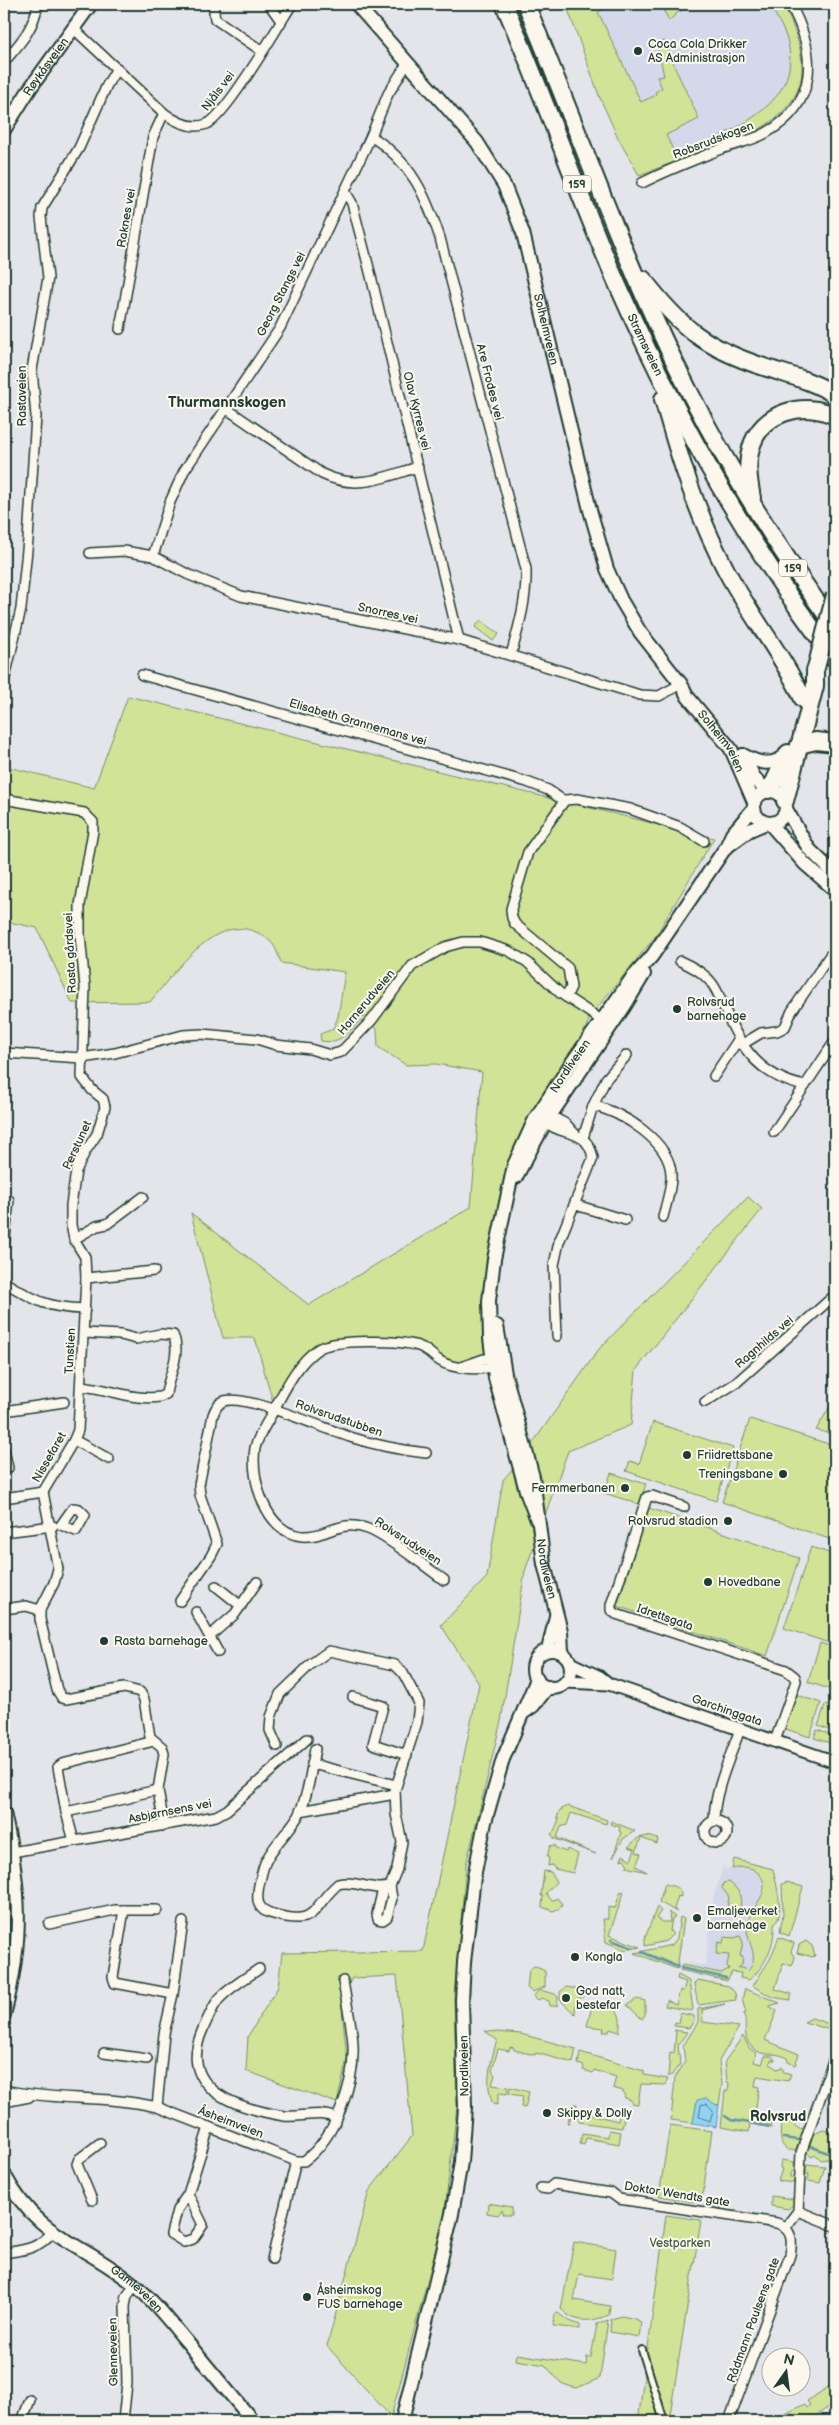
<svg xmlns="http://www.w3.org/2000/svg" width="839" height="2425" viewBox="0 0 839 2425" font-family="'Balsamiq Sans',sans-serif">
<rect width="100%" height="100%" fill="#e4e5eb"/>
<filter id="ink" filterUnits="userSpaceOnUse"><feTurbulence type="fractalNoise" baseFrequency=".02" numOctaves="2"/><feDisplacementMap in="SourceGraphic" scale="10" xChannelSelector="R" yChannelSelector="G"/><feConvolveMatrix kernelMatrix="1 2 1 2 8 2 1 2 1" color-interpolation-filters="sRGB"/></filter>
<g filter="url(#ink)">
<g fill="#d4d8eb">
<path d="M565 4H787L798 24 808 66 801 91 788 113 753 136 643 180Z"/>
<path d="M723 1866 726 1869 751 1868 757 1872 763 1883 760 1902 750 1913 747 1921 748 1934 753 1948 754 1957 751 1967 744 1974 732 1972 731 1976 677 1962 705 1965 714 1895Z"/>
</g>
<g fill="#d0e397" stroke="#789066">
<path d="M566 4H615L598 12 641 102 656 95 655 92 662 88 657 77 664 76 657 43 665 41 676 70 699 119 666 135 676 156C724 133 806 108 787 39 783 27 775 15 770 4H783C812 64 813 100 750 135L639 175 619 140 600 98Z"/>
<path d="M676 4H697L678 12 669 21 664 11Z"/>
<path d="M481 620 499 634 493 641 475 627Z"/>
<path d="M128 696 714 838 655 937 592 1014 542 1118 519 1161 491 1293 497 1363 455 1366 417 1345H326L309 1357 275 1409 255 1338H223L191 1213 309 1305 471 1207 482 1072 436 1064 406 1065 378 1047 377 1029 363 1017C351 1030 341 1045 321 1041L320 1034 333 1029 338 1017 345 972 281 963C279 957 276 947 271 942 224 899 177 970 150 1002L72 1003 37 928 4 921V766L94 788Z"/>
<path d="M748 1197 762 1209 636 1370 631 1425 568 1451 525 1571 501 1721 466 1865 454 1997 457 2107 444 2218 391 2417 327 2346 369 2191 412 2136 397 1976 352 1978 341 1999 347 2059 337 2103 246 2071 248 2036 278 1987 282 1953 423 1951 479 1684 441 1625 487 1577 503 1480 525 1454 599 1349Z"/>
<path d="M835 1398V1435L816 1430Z"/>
<path d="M750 1419 835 1446V1541L722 1502Z"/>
<path d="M653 1422 733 1448 716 1501 626 1471 630 1461 639 1464Z"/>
<path d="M611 1473 646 1484 639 1504 604 1493Z"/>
<path d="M649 1508 799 1558 767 1656 617 1606Z"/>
<path d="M811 1547 835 1555V1645L784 1628Z"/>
<path d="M820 1643 835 1648V1691L808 1682Z"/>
<path d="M794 1694 821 1703 810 1737 783 1728Z"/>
<path d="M825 1705 835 1708V1732L818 1726Z"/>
<path d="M817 1730 835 1736 834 1744 814 1738Z"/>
<path d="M568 1806 607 1820 606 1824 571 1813 567 1825 561 1827 557 1838 596 1854 555 1839 551 1834 554 1832 559 1819 557 1818 560 1810Z"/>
<path d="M611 1821 635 1831 623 1839 613 1858 621 1832 619 1831 620 1827 610 1824Z"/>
<path d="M648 1836 658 1839 657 1844 641 1838 636 1852 641 1854 636 1866 647 1872 626 1867 628 1865 624 1859 621 1860 623 1855 631 1860 635 1849 628 1847 638 1838Z"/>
<path d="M555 1845 556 1848 566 1852 567 1849 578 1854 573 1873 555 1869 552 1865 548 1866 549 1858 547 1857 550 1846Z"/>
<path d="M734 1859 773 1869C775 1877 783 1908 778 1919 777 1921 775 1923 774 1926 775 1946 763 1969 749 1980L740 1978 741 1973 732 1972 727 1981 680 1970 682 1965 721 1973 729 1969 727 1966 729 1955 716 1954 718 1942 723 1943 724 1937 734 1938 740 1936 743 1942 740 1956 743 1957 742 1965 738 1968H745L748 1971C761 1955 746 1943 747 1926 748 1907 776 1892 758 1873 750 1865 741 1867 732 1869Z"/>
<path d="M544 1871 551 1872 556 1882 546 1893 552 1901 557 1898 562 1904 560 1908 553 1911 542 1907 543 1896H541Z"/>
<path d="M729 1882C740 1890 742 1897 740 1911L732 1916 726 1915 729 1897 722 1888 723 1883Z"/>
<path d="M787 1882 803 1887 789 1936 780 1932 783 1915 782 1884Z"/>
<path d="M665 1884C673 1886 682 1887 681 1897L678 1896 674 1909 677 1912 659 1902Z"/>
<path d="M621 1891 624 1892 609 1935 640 1947 625 1950 606 1942 603 1919H608V1907L615 1908Z"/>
<path d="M657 1907 661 1911 656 1918 662 1922H670L669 1912 675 1917 672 1918 670 1931 673 1934 666 1941 645 1946V1938Z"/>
<path d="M680 1917 684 1919 677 1969 634 1953 672 1945 677 1938Z"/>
<path d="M779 1937 794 1943 791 1952 795 1958 792 1966 783 1963 775 1989 792 1994 790 2000 772 1997 753 1986 770 1959Z"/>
<path d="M806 1941 812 1946 815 1955 813 1957 797 1953 799 1945Z"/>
<path d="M534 1966 545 1971V1987L532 1992 527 1988 529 1970Z"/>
<path d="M678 1975 689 1981 693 2009 692 2011 665 2006 667 2000 676 2005 680 1990 683 1991 686 1982 677 1979Z"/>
<path d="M697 1980 729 1986 735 1993 736 2000 698 2005 694 1984Z"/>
<path d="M566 1987 584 1990 583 1997 576 1999 575 2014 560 2000V1992Z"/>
<path d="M745 1989 780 2003 769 2006 777 2011 765 2040 799 2054 795 2065 788 2062 787 2058C775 2051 767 2057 757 2051 739 2041 749 2021 743 2014L746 2013 742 1999Z"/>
<path d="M539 1990 555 1994 558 1997 557 2006H550L549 2001 541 1998 539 2000 533 1997Z"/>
<path d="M637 1999 645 2001V2015L642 2019 627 2005Z"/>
<path d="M593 2002C613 2004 624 2010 619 2032L610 2029 609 2032 603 2031 604 2028 587 2026Z"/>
<path d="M725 2004 702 2010 703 2022 739 2027 719 2061 722 2084 719 2105 697 2101 693 2123 671 2120 675 2078 685 2062 683 2046 698 2022V2009Z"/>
<path d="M680 2013 694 2016V2021L689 2028 674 2026 675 2022 678 2023Z"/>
<path d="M812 2018 829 2024 831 2026 827 2029 804 2022Z"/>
<path d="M674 2030 687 2032 678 2045 680 2064 671 2076H668L670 2052 674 2053 676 2032Z"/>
<path d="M485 2031 521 2034 576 2049 573 2063 536 2053 535 2055 514 2050V2048L510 2047 509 2051 498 2049 492 2071 495 2075 492 2085 508 2087 507 2094 499 2093 497 2105 493 2104C484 2083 491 2061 497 2040Z"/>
<path d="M743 2036 749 2048 756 2053 754 2062 762 2064 765 2056H772L775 2060H771L770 2064 777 2069 782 2067 784 2072 791 2074 788 2081 757 2076 755 2086 759 2087 755 2113 773 2116 771 2128 750 2124 749 2132 721 2127 725 2091 728 2090 729 2083 727 2082 725 2061Z"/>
<path d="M580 2052 644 2071V2075L668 2079 665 2085 641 2084 638 2104 631 2103V2100L625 2098 623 2091 613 2088 616 2077 594 2070 593 2073 583 2070 584 2066 578 2064Z"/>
<path d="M510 2087 529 2092 525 2108 521 2107 523 2096 509 2094Z"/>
<path d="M574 2104H577L576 2111 618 2121 620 2111 625 2112 622 2128 579 2122V2118L571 2116 569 2123H567Z"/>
<path d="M781 2122 792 2123 799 2129 805 2128 797 2150C778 2153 780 2136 781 2122Z"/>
<path d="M670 2125 712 2131 702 2200 694 2198 693 2202 659 2196Z"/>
<path d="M609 2130 621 2132 619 2144 586 2138 584 2145 580 2144 582 2133 608 2137Z"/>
<path d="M823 2130 835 2132V2138L828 2159 821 2160 816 2155 811 2157 806 2151 812 2135Z"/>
<path d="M781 2160 794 2162 795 2170 790 2173V2177H794V2183L778 2181 782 2169 780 2168Z"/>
<path d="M806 2164 825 2166 820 2183 808 2181 809 2174H806Z"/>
<path d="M794 2195V2204L788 2209 771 2206V2196L793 2199Z"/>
<path d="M488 2203 512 2207V2215H504L502 2210 498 2215 487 2213Z"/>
<path d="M666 2215 701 2220 669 2421H638Z"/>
<path d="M574 2242 616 2249 612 2279 579 2274 574 2300 610 2306 609 2315C591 2322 575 2324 561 2309Z"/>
<path d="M558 2313 567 2320 580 2325V2329L553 2326 555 2314Z"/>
<path d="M622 2316 635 2319 641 2322 639 2337 610 2332 611 2319Z"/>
<path d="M608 2320 600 2378 577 2388 569 2386 561 2383 545 2365 516 2360 517 2354 586 2365 587 2357H591L597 2324Z"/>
<path d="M833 2384 835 2387V2403L812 2418 811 2421H796L793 2414 791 2418 794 2421H780L787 2413 805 2404 807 2407 810 2405 807 2401Z"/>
</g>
<path fill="#92d3f3" stroke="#6497a7" d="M706 2098 716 2105H719L716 2127 693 2123 697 2100Z"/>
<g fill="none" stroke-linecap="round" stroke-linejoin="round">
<path stroke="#4d7980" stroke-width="1" d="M707 2104 713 2110 710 2121 699 2117 701 2105Z"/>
<g stroke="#6497a7" stroke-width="2.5">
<path d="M611 1940 633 1948"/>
<path d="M642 1952 678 1967"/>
<path d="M681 1968 726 1978"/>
<path d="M725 2116 731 2120 769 2126"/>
<path d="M783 2138 799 2140"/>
<path d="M810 2146 828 2153"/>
</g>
<g stroke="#1f3d34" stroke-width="10">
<path id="pedestrian" d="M642 2350 664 2421"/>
</g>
<g stroke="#1f3d34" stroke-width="12">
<g id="minor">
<path d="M213 4 215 19 262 51"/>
<path d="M269 4 281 21"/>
<path d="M73 28 164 113C176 122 191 130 207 124 226 116 279 25 292 4"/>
<path d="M4 62C21 42 33 30 38 4"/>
<path d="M371 136C411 162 425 193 440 238L526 569C527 599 519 626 511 655"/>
<path d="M642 183C665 171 691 161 716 151 732 144 750 142 766 133 820 103 816 51 790 4"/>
<path d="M345 191 352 203 370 272 459 640"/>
<path d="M120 329 153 137 164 113"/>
<path d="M227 409 322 474C357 491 384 477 418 467"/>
<path d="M90 553 124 551 153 556 187 574 241 596 459 640 640 695 659 696 681 684"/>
<path d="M153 556 170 502 184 471 280 328 371 136 388 94 408 62"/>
<path d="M142 675 527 782 548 790 564 801"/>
<path d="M4 682 21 609 28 540 36 416 32 370 48 278 41 217 42 208 79 148 107 85 117 68"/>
<path d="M4 799 84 813 93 822V831L80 905V935L85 987 82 1077 92 1090 103 1099 105 1107 97 1134 85 1152 76 1171 71 1205V1225L74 1239 85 1257 86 1278 78 1430 74 1440 43 1492 4 1498"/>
<path d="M680 961C689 965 699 970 706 977 716 985 720 999 725 1010 741 1049 761 1077 805 1086"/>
<path d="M566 997 571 987 568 968 515 924 512 918 511 909 528 852 565 800 577 799 630 809 680 827 704 841"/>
<path d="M741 1045 761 1033 777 1031 785 1027 792 1011 830 955 835 953"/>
<path d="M4 1053 82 1058 115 1053 183 1035 202 1034 257 1039 276 1045 310 1049 330 1055 341 1052 372 1020 412 966 445 947 463 942H480L509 951 527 962 560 993 606 1023"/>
<path d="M714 1076 738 1040"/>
<path d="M593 1106C622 1111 670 1142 671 1174 672 1187 666 1204 663 1217"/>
<path d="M547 1114 566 1124 575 1134"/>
<path d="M544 1119C559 1139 587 1125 593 1158L559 1242 554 1265 557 1336"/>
<path d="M774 1132 835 1041"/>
<path d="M583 1138 593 1106 606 1079 627 1055"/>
<path d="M576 1205 625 1220"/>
<path d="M74 1239 97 1226 107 1224 143 1197"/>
<path d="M4 1246 9 1200"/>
<path d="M86 1278 154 1271"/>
<path d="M4 1282C36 1301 47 1308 85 1309"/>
<path d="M461 1367 484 1359 497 1360"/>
<path d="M81 1386C108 1388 133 1401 160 1397L166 1394C168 1376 182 1354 173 1335L160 1334 136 1339 121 1335 84 1333"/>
<path d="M705 1402 736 1383 835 1295"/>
<path d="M4 1411 64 1402"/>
<path d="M4 1430V1439"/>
<path d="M74 1440 109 1459"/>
<path d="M4 1450 8 1468"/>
<path d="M684 1507 652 1496 647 1497 611 1605V1610L616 1614 786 1670 795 1677 796 1681 775 1741"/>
<path d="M73 1508 79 1509 85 1515 76 1531 61 1525Z"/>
<path d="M4 1532 53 1526"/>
<path d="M444 1580C424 1566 389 1537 368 1529 339 1518 327 1538 302 1536 266 1533 250 1479 255 1448 257 1440 262 1431 266 1424 281 1399 293 1366 318 1349 333 1339 401 1340 418 1346 428 1349 432 1356 440 1361 452 1369 486 1372 498 1364"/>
<path d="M216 1586 241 1606"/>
<path d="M180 1601 211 1556 217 1544 200 1495 199 1485 213 1415C215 1409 218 1403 224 1401 247 1394 325 1429 350 1437 375 1445 400 1450 426 1453"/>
<path d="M4 1609 26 1606 40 1610V1619L57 1690 62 1698 66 1699 124 1688 140 1692 144 1699 150 1737 162 1747 164 1754 158 1790 164 1826"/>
<path d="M40 1610 54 1583 58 1569 43 1492"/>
<path d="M196 1612 218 1652"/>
<path d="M210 1636 235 1614 257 1582"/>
<path d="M353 1697 383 1706 373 1744 407 1755"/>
<path d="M277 1746 270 1730 271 1717 280 1694 311 1664 329 1651 395 1665 403 1673 419 1703 417 1722 395 1790 396 1814 402 1842 397 1869 390 1886C374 1893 355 1879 338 1884 310 1908 319 1927 273 1914 257 1910 256 1901 259 1885 261 1878 262 1870 265 1863 272 1846 289 1832 298 1816 308 1796 311 1771 315 1749"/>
<path d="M312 1764 396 1785"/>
<path d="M300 1811 395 1794"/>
<path d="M66 1812 129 1798 139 1794 158 1790"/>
<circle cx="716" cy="1832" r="11"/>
<path d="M714 1821C714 1791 730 1758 740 1729"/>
<path d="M74 1841 66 1812 58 1767 62 1764 154 1741"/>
<path d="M12 1852 216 1816 227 1810 307 1739"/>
<path d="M383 1889 377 1914 378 1919 383 1920 387 1917 392 1898 390 1886"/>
<path d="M124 1910H157"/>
<path d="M49 1924 115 1910H124L113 1977 115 1983 173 1994"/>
<path d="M259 1969C246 1978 230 1987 219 1999 212 2007 208 2019 203 2029 176 2089 236 2108 284 2116 302 2118 319 2110 336 2118"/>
<path d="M104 2053 147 2059"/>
<path d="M4 2090C54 2101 106 2095 157 2107L296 2161H304C335 2138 355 2084 353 2045 352 2024 346 2002 343 1981"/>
<path d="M4 2102 29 2097"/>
<path d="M157 2107 164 2034 173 1994 183 1922"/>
<path d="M541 2188 548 2189 554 2184 611 2193 619 2199 777 2223C792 2229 793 2240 790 2255L729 2421"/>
<path d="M188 2194 203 2225 193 2239 184 2242 171 2234 177 2210Z"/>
<path d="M188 2194 209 2127"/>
<path d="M92 2200 77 2164 79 2159 100 2143"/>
<path d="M798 2211 835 2226"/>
<path d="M785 2228 798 2211 801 2153 835 2055"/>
<path d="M4 2253C24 2250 39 2249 52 2232"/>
<path d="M272 2259 296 2161"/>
<path d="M22 2421 30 2400"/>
<path d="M123 2421 127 2383 125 2306 127 2296 135 2285"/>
</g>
</g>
<g stroke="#1f3d34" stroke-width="15">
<g id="tertiary">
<path d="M570 1663 600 1677 609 1684 835 1762"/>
<path d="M565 1682 609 1684"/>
</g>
</g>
<g stroke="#1f3d34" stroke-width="16">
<g id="secondary">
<path id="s1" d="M356 4 477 142 504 185 523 233 590 510 607 569 621 600 640 632 681 684 688 697 731 749 754 802"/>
<path id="s2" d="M4 130 31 87 91 4"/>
<path d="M743 755 754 777 766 791"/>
<path d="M743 755C760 764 772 767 788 754"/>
<circle cx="770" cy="807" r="16"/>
<path d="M786 809 809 849 835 874"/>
<path d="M770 824 805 864 835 890"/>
<path d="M728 846 750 830 766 823"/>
<path d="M516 1177 544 1125 624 1007 644 974"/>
<path id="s3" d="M497 1326 505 1374 533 1477 544 1564 561 1631 562 1652"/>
<path id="s4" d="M537 1520 527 1494 495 1378 490 1338 489 1301 494 1259 514 1165 535 1119 568 1068 632 978 652 956 726 847 732 834 753 809"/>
<path d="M548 1650 556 1616"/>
<circle cx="552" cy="1669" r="19"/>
<path d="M523 1713 533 1706 548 1687"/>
<path d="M4 1813C21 1889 24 1939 4 2015"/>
<path id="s5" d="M4 2174C38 2240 85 2243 136 2286 155 2302 171 2323 187 2342 209 2369 231 2395 253 2421"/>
<path d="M402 2421 452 2214 461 2162 465 2107 462 2000 464 1962 474 1877 485 1822 503 1759 537 1679"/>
</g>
</g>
<g stroke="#1f3d34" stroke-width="20">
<g id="motorway">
<path id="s6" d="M504 4C545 97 577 194 619 288 677 419 747 544 835 659"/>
<path d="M526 4C580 134 626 268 690 393 732 475 781 553 835 627"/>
<path d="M643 279C680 327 705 348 764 367 788 375 814 381 835 395"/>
<path d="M663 399C679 457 697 514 725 568 748 613 782 653 803 699"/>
<path d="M752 498C749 481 746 465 751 448 761 412 804 400 835 416"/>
<path d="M799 745 816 741 835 743"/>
<path d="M768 790 774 782 788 753"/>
<path d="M785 801 815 686V670"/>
</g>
</g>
<use href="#pedestrian" stroke="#fbf7ec" stroke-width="6"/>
<use href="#minor" stroke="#fbf7ec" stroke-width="9"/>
<use href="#tertiary" stroke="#fbf7ec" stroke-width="11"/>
<use href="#secondary" stroke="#fbf7ec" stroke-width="12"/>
<use href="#motorway" stroke="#fbf7ec" stroke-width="16"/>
<g stroke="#1f3d34" stroke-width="20" stroke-linecap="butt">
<path id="motorway-bridge" d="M816 668 835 595"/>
</g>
<use href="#motorway-bridge" stroke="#fbf7ec" stroke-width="16"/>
</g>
</g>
<g fill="#1f3d34" stroke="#fbf7ec" stroke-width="2">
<circle cx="638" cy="51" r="5"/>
<circle cx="677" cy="1009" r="5"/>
<circle cx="687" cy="1455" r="5"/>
<circle cx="783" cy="1474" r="5"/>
<circle cx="625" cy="1488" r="5"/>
<circle cx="728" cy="1521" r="5"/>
<circle cx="708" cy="1582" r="5"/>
<circle cx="104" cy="1641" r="5"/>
<circle cx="697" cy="1918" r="5"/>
<circle cx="575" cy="1957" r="5"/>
<circle cx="566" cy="1998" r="5"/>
<circle cx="547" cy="2113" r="5"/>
<circle cx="307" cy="2297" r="5"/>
</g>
<g text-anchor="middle" stroke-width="4" stroke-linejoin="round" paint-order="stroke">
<g fill="#fbf7ec" stroke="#61756b" stroke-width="1">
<rect x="563" y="175.5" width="28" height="17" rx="4"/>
<rect x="779" y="559.5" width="28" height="17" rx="4"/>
</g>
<g font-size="11" font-weight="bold" fill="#1f3d34">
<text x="577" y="188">159</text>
<text x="793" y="572">159</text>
</g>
<g font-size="12" fill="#1f3d34" stroke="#fbf7ec" text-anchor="start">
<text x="648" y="48">Coca Cola Drikker<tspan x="648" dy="14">AS Administrasjon</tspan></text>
<text x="687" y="1006">Rolvsrud<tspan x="687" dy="14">barnehage</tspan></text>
<text x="697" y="1459">Friidrettsbane</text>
<text x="773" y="1478" text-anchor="end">Treningsbane</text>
<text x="615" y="1492" text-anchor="end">Fermmerbanen</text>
<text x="718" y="1525" text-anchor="end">Rolvsrud stadion</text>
<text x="718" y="1586">Hovedbane</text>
<text x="114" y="1645">Rasta barnehage</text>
<text x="707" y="1915">Emaljeverket<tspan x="707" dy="14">barnehage</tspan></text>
<text x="585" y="1961">Kongla</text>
<text x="576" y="1995">God natt,<tspan x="576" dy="14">bestefar</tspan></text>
<text x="557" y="2117">Skippy &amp; Dolly</text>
<text x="317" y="2294">Åsheimskog<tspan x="317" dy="14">FUS barnehage</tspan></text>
</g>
<g font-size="12" fill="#1f3d34" stroke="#fbf7ec">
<text dy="4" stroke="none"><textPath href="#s2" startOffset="76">Røykåsveien</textPath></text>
<text transform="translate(218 91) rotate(-53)" y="4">Njåls vei</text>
<text transform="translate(713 140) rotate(-21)" y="4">Robsrudskogen</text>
<text transform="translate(126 218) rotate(-80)" y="4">Raknes vei</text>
<text transform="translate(281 294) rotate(-63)" y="4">Georg Stangs vei</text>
<text dy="4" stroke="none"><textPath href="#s1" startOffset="385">Solheimveien</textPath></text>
<text dy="4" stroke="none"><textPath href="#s6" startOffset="369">Strømsveien</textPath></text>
<text transform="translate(490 382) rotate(76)" y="4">Are Frodes vei</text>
<text transform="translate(22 396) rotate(-90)" y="4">Rastaveien</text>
<text transform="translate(417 411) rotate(76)" y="4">Olav Kyrres vei</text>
<text transform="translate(388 613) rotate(12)" y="4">Snorres vei</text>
<text transform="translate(358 722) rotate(16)" y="4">Elisabeth Grannemans vei</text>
<text dy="4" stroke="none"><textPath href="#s1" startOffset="840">Solheimveien</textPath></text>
<text transform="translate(70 953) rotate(-93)" y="4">Rasta gårdsvei</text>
<text transform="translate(366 1002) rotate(-50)" y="4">Hornerudveien</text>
<text dy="4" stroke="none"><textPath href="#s4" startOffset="478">Nordliveien</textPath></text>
<text transform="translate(77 1145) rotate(-65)" y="4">Perstunet</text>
<text transform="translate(764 1342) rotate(-41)" y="4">Ragnhilds vei</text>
<text transform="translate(70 1351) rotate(-87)" y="4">Tunstien</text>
<text transform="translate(339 1418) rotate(19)" y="4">Rolvsrudstubben</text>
<text transform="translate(49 1457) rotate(-60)" y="4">Nissefaret</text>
<text transform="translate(408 1541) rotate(33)" y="4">Rolvsrudveien</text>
<text dy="4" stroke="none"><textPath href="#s3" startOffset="248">Nordliveien</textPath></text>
<text transform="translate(665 1617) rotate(19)" y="4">Idrettsgata</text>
<text transform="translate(727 1710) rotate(19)" y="4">Garchinggata</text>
<text transform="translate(170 1811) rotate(-11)" y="4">Asbjørnsens vei</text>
<text transform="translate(464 2066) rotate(-91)" y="4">Nordliveien</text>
<text transform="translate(231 2122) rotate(21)" y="4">Åsheimveien</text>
<text transform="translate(677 2194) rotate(9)" y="4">Doktor Wendts gate</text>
<text dy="4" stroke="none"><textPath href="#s5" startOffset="178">Gamleveien</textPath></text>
<text transform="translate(753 2320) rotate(-70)" y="4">Rådmann Paulsens gate</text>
<text transform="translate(113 2352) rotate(-91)" y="4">Glenneveien</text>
</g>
<g font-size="12" fill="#425e48" stroke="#fbf7ec">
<text x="680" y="2247">Vestparken</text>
</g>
<g font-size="14" font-weight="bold" fill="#1f3d34" stroke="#fbf7ec">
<text x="778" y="2121">Rolvsrud</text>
</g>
<g font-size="15" font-weight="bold" fill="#1f3d34" stroke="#fbf7ec">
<text x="227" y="407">Thurmannskogen</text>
</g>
</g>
<rect width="839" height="2425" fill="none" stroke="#fbf7ec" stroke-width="20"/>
<rect x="10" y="10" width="819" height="2405" fill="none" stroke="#1f3d34" stroke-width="2" filter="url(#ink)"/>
<g transform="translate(786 2372) rotate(14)"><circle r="24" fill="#fbf7ec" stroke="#a3ada2"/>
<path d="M0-4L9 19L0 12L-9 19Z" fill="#1f3d34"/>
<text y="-8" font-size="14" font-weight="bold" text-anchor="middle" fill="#1f3d34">N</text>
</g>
</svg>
